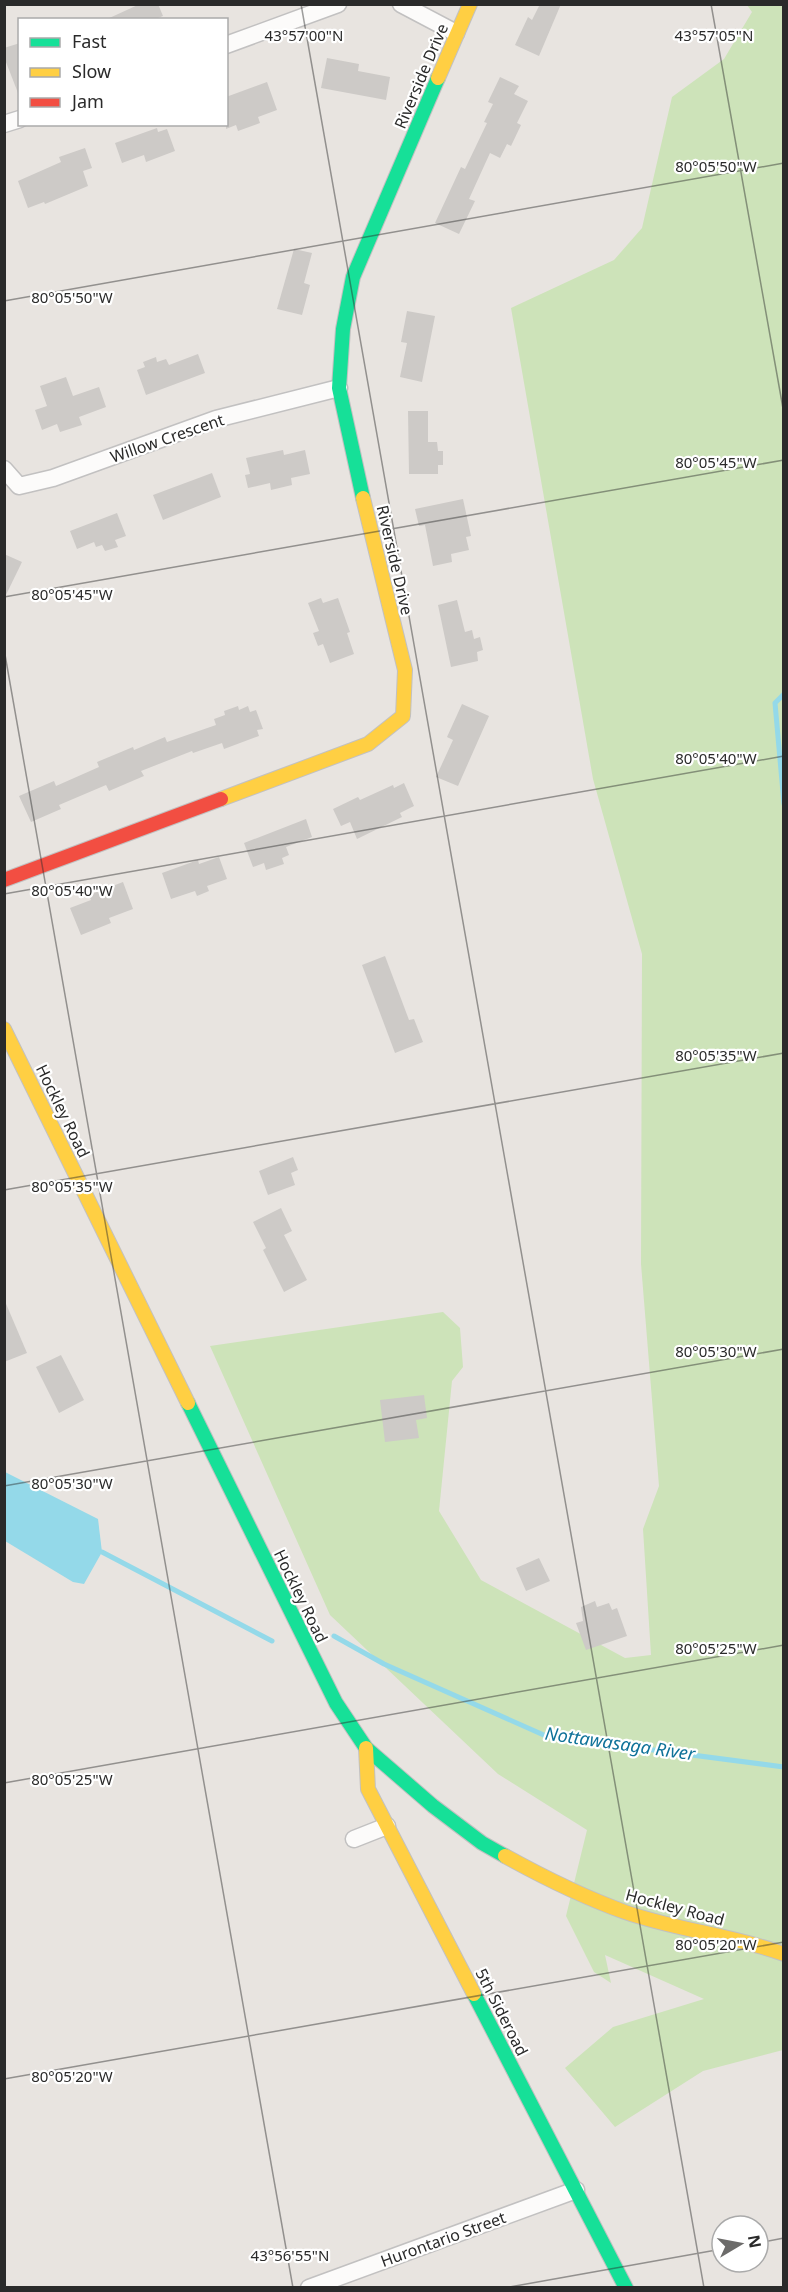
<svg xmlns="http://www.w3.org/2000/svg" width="788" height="2292" viewBox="0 0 788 2292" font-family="'Noto Sans',sans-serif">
<rect width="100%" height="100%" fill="#e8e4e0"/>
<path fill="#cde3b9" d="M747 5H783V2050L703 2071 615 2127 565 2068 613 2027 704 1999 605 1955 611 1983 594 1972 566 1916 587 1830 498 1774 330 1615 210 1346 443 1312 460 1328 463 1367 452 1381 439 1511 481 1580 625 1658 651 1655 643 1529 659 1486 641 1264 642 954 593 779 511 308 614 260 642 228 672 97 724 59 752 12Z"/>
<path fill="#94d9e9" d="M5 1472 98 1519 102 1552 84 1584 73 1582 5 1541Z"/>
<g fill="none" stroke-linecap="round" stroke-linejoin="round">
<g stroke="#94d9e9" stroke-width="5">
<path d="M784 694 775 703 784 804"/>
<path d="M102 1552 272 1641"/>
<path d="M334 1636 384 1664 546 1736 784 1767"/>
</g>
</g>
<g fill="#cdcac7">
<path d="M140 4H158L163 16 153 20H105Z"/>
<path d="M540 4H561L539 56 515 45 528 17 532 20Z"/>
<path d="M20 43V93H18L4 57V48Z"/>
<path d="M327 58 359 64 358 71 390 77 386 100 321 88Z"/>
<path d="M500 77 519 86 514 94 528 101 517 123 521 125 511 146 507 144 500 158 490 153 469 199 475 201 459 234 435 223 461 167 465 169 487 123 484 122 493 104 488 102Z"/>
<path d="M267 82 277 110 258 117 260 123 238 131 236 125 226 129V97Z"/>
<path d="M157 128 158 132 167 129 175 151 146 162 144 155 122 163 115 143Z"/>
<path d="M85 148 92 168 83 171 88 186 45 204 44 202 28 208 18 181 61 162 59 157Z"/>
<path d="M294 249 312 253 304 283 310 285 302 315 277 309Z"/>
<path d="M407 311 435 316 422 382 400 377 407 343 401 342Z"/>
<path d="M198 354 205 373 146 395 137 370 145 367 143 362 156 357 157 362 166 359 169 365Z"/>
<path d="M66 377 73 396 99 387 106 407 79 417 82 425 60 432 57 424 42 430 35 410 47 406 40 386Z"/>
<path d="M408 411H428V442H437L438 451H443V465H438V474H409Z"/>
<path d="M283 450 284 455 305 450 310 474 291 478 292 485 271 490 270 483 248 488 245 475 250 474 246 458Z"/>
<path d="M212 473 221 497 163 520 153 495Z"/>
<path d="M463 499 471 536 466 537 469 550 451 554 452 562 433 566 425 525 419 526 415 509Z"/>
<path d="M117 513 126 536 115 540 118 547 105 551 102 545 96 547 94 542 77 549 70 531Z"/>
<path d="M4 554 22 562 4 599Z"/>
<path d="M321 598 323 603 338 598 350 632 347 633 354 654 330 663 323 644 318 646 313 633 319 631 308 603Z"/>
<path d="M457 600 465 632 472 630 474 639 480 637 483 650 477 652 478 661 451 667 438 605Z"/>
<path d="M462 704 489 716 458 786 436 777 453 740 447 737Z"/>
<path d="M238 706 239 710 248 706 250 712 256 710 263 729 257 730 259 736 224 749 222 743 193 753 192 751 141 771 144 776 109 791 106 785 59 805 61 809 31 822 19 796 54 781 56 786 99 767 97 762 133 747 134 750 165 737 167 742 216 725 214 719 225 715 224 711Z"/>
<path d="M404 783 414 806 400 813 402 817 357 839 350 822 341 826 333 809 358 797 360 800 393 785 394 788Z"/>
<path d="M306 819 312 837 286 847 289 855 282 858 284 864 266 870 264 863 253 867 244 843Z"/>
<path d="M219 857 227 879 207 886 209 891 197 896 195 891 171 899 162 873 198 860 199 864Z"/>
<path d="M123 882 133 909 109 918 111 923 81 935 70 908 91 900 89 895Z"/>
<path d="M385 956 409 1020 414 1019 423 1042 395 1053 362 965Z"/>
<path d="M293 1157 298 1170 291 1173 295 1185 268 1195 259 1171Z"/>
<path d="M281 1208 292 1231 284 1235 307 1280 284 1292 263 1250 266 1248 253 1222Z"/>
<path d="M4 1299 27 1353 4 1362Z"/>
<path d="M61 1355 84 1400 59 1413 36 1367Z"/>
<path d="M424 1395 427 1418 416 1420 419 1438 385 1442 380 1400Z"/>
<path d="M539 1558 550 1581 526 1591 516 1568Z"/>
<path d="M595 1601 597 1607 609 1603 612 1610 617 1608 627 1636 586 1650 576 1623 583 1621 581 1607Z"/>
</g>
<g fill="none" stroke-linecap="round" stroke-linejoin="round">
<g stroke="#c2c1c1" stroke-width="19">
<g id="street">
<path d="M401 4 456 33"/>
<path d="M226 45 338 4"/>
<path d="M4 124 20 119"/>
<path d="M4 469 19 486 53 478 216 419 339 388"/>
<path d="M354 1839 387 1826"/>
<path d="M309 2288 576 2190"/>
</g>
</g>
<g stroke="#c2c1c1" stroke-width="16">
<g id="fast">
<path d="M363 498 339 388 343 329 353 277 438 78"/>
<path d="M188 1403 336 1703 366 1748 433 1806 482 1843 505 1856"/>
<path d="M474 1994 626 2288"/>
</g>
</g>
<g stroke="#c2c1c1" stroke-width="16">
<g id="slow">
<path d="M438 78 470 4"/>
<path d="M221 799 368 744 403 716 405 670 363 498"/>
<path d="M4 1029 188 1403"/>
<path d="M366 1748 368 1789 474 1994"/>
<path d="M505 1856C543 1877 583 1897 625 1912 676 1930 732 1935 784 1954"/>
</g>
</g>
<g stroke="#c2c1c1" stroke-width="16">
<path id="jam" d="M4 880 221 799"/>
</g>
<use href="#street" stroke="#fcfbfa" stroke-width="16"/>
<use href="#fast" stroke="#16e098" stroke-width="14"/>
<use href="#slow" stroke="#ffcf43" stroke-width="14"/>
<use href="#jam" stroke="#f24e42" stroke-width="14"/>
</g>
<path fill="none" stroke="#2a2a2a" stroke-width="1.5" stroke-opacity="0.45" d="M301 4 704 2288M711 4 784 414M4 301 784 163M4 597 784 460M4 649 293 2288M4 894 784 756M4 1190 784 1053M4 1486 784 1349M4 1783 784 1645M4 2079 784 1942M758 2243 784 2238M504 2288 722 2249"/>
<g text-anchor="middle" stroke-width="4.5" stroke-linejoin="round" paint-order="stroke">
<g font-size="16" fill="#2a2a2a" stroke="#fff">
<text transform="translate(421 76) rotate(-67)" y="6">Riverside Drive</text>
<text transform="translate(167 438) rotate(-19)" y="6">Willow Crescent</text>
<text transform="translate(395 560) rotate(77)" y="6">Riverside Drive</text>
<text transform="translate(63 1111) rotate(64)" y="6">Hockley Road</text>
<text transform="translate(301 1596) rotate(64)" y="6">Hockley Road</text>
<text transform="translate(675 1907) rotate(15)" y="6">Hockley Road</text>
<text transform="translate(502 2012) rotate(63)" y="6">5th Sideroad</text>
<text transform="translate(443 2239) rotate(-20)" y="6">Hurontario Street</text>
</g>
<g font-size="18" font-style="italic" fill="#0f7299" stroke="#fff">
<text transform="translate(620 1744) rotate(8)" y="6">Nottawasaga River</text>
</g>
</g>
<g font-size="15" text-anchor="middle" fill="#2a2a2a" stroke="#fff" stroke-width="4.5" stroke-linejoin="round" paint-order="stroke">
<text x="304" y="41">43°57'00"N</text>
<text x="714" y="41">43°57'05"N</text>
<text x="716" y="172">80°05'50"W</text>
<text x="72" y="303">80°05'50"W</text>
<text x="716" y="468">80°05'45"W</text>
<text x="72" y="600">80°05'45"W</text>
<text x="716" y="764">80°05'40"W</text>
<text x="72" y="896">80°05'40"W</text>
<text x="716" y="1061">80°05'35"W</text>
<text x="72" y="1192">80°05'35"W</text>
<text x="716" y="1357">80°05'30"W</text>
<text x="72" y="1489">80°05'30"W</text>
<text x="716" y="1654">80°05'25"W</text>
<text x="72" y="1785">80°05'25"W</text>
<text x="716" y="1950">80°05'20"W</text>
<text x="72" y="2082">80°05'20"W</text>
<text x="290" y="2261">43°56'55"N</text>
</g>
<rect width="788" height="2292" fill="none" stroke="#2a2a2a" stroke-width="12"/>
<rect x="18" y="18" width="210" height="108" fill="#ffffff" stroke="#aaaaaa" stroke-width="1.5"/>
<rect x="30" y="38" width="30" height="9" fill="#16e098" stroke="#aaaaaa" stroke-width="1.5"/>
<text x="72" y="48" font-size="18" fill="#2a2a2a">Fast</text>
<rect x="30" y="68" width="30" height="9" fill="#ffcf43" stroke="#aaaaaa" stroke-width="1.5"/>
<text x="72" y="78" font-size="18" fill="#2a2a2a">Slow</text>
<rect x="30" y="98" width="30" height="9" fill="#f24e42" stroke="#aaaaaa" stroke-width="1.5"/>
<text x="72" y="108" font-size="18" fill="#2a2a2a">Jam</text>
<g transform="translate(740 2244) rotate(80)"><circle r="28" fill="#ffffff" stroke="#aaaaaa" stroke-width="1.5"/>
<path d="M0-4.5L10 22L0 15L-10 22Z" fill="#6c6b6a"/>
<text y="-9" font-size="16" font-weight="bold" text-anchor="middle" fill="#2a2a2a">N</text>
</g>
</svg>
